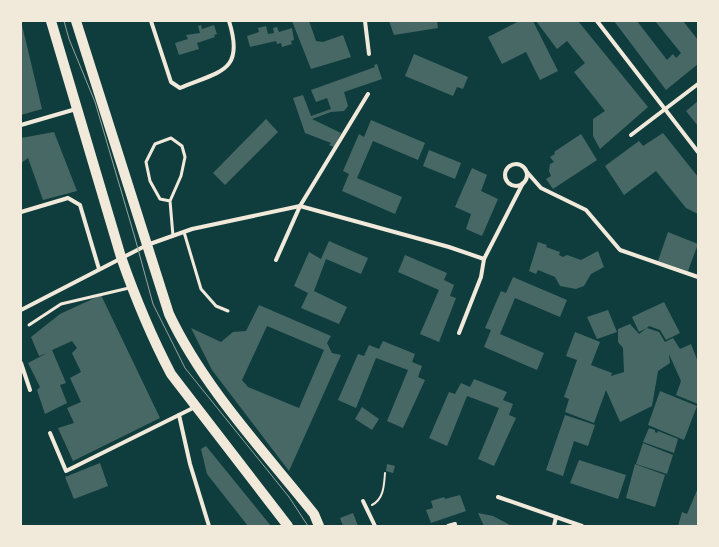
<svg xmlns="http://www.w3.org/2000/svg" width="719" height="547" viewBox="0 0 719 547" font-family="'Exo 2',sans-serif">
<rect width="100%" height="100%" fill="#0f3d3e"/>
<g fill="#486865" fill-rule="evenodd">
<path d="M21 21 42 109 21 115Z"/>
<path d="M292 21H309L316 41 323 42 343 35 351 57 311 69Z"/>
<path d="M389 21H437L438 28 394 35Z"/>
<path d="M519 21H533L558 71 540 80 526 52 502 64 488 37Z"/>
<path d="M536 21H578L648 107 600 149 593 136V119L605 111 574 72 585 63 567 41 557 49Z"/>
<path d="M614 21H637L667 60 673 54 676 58 681 53 655 21H683L698 40V64L666 90Z"/>
<path d="M201 25 202 29 214 25 217 34 214 35 215 37 197 43 199 49 179 55 175 43 188 39 186 35 200 33 198 26Z"/>
<path d="M266 26 268 34 274 33 273 28 277 27 279 32 292 28 294 40 291 41 292 44 282 47 281 43 277 44 276 41 250 47 247 36 259 32 258 28Z"/>
<path d="M414 54 468 77 463 89 457 87 453 96 405 76Z"/>
<path d="M377 64 382 79 344 92 348 106 344 111 331 112 312 119 341 133 334 147 329 145 331 143 305 133 293 98 303 95 311 116 331 109 327 98 316 102 311 90 375 67 374 65Z"/>
<path d="M698 101V126L686 111Z"/>
<path d="M266 119 278 132 225 185 213 173Z"/>
<path d="M371 120 425 143 418 160 373 141 357 178 402 197 395 214 342 191 349 174 343 171 359 134 364 137Z"/>
<path d="M54 132 77 191 43 200 28 158 21 163V138Z"/>
<path d="M663 133 698 177V214L686 208 656 171 624 195 605 166 639 141 643 146Z"/>
<path d="M581 134 597 160 553 189 546 179 551 176 549 171 550 164 554 162 550 157 555 154 554 152Z"/>
<path d="M429 150 461 163 455 179 423 166Z"/>
<path d="M472 168 487 175 481 191 498 199 482 236 466 229 471 214 455 207Z"/>
<path d="M668 232 698 244 688 271 658 261Z"/>
<path d="M329 241 368 258 361 274 326 259 314 291 347 307 339 324 301 308 308 293 294 286 309 252 321 259Z"/>
<path d="M538 242 547 245 546 247 560 252 559 255 563 257 567 255 581 260 598 251 604 267 591 274 584 286 576 289 560 286 555 277 538 270 536 274 529 271Z"/>
<path d="M405 255 447 273 444 280 454 285 450 296 456 298 439 342 420 334 439 290 398 272Z"/>
<path d="M513 277 567 300 560 317 515 298 500 334 544 353 537 370 484 347 491 330 485 328 501 291 506 293Z"/>
<path d="M101 295 160 418 73 461 58 428 74 423 67 408 81 402 70 378 81 372 72 353 77 348 72 341 52 350 66 383 60 385 67 403 45 414 37 390 40 387 28 363 47 353 39 356 31 337 60 314Z"/>
<path d="M664 302 680 333 666 340 660 330 649 326 647 328 659 332 665 342 673 338 680 349 691 344 698 362V404L676 395 681 381 669 354 670 363 658 371 652 406 620 422 606 390 594 423 565 412 569 399 564 397 577 360 566 356 575 332 600 342 591 365 612 373 611 376 624 372 623 348 618 342V329L630 324 639 334 647 328 639 332 632 317Z"/>
<path d="M259 305 331 336 327 343 332 353 341 355 289 471 212 370 191 328 221 342 233 332 246 331ZM267 326 324 350 299 408 248 387 242 380Z"/>
<path d="M608 310 617 332 597 339 587 317Z"/>
<path d="M383 341 415 354 412 362 422 366 418 377 425 380 403 428 387 421 408 370 376 358 356 408 338 400 358 354 364 356 369 345 379 349Z"/>
<path d="M474 379 507 392 503 400 513 404 509 415 516 418 494 466 478 459 499 408 467 396 447 446 429 438 449 392 455 394 461 383 470 387Z"/>
<path d="M660 391 697 406 684 440 648 425Z"/>
<path d="M362 407 379 419 372 430 355 419Z"/>
<path d="M565 415 595 425 588 446 574 441 563 476 546 470Z"/>
<path d="M649 428 655 430V432L657 433 658 431 678 439 674 453 643 442Z"/>
<path d="M643 443 673 455 667 474 636 464Z"/>
<path d="M206 446 271 526H248L207 474 201 449Z"/>
<path d="M579 460 626 475 618 499 570 483Z"/>
<path d="M100 463 108 486 74 499 65 477Z"/>
<path d="M387 464 395 466 393 473 386 471Z"/>
<path d="M635 464 665 475 655 507 626 498Z"/>
<path d="M698 488V526H678L682 512 687 514Z"/>
<path d="M460 495 466 511 431 523 426 510 433 508 431 501 444 497 445 499Z"/>
<path d="M353 513 358 526H343L340 518Z"/>
<path d="M478 513 493 516 512 526H484Z"/>
</g>
<g fill="none" stroke-linecap="round" stroke-linejoin="round">
<path stroke="#f1e9da" stroke-width="2" d="M372 505C384 499 384 485 385 473"/>
<g stroke="#f1e9da" stroke-width="3">
<path d="M170 201 160 199 150 181 146 162 155 144 171 138 182 146 185 157 181 176 170 201 173 236"/>
<path d="M184 232 201 289 216 306 228 311"/>
<path d="M29 325 61 304 129 288"/>
</g>
<g stroke="#f1e9da" stroke-width="4">
<path d="M151 21 171 82 180 88C220 71 245 72 229 21"/>
<path d="M365 21 369 54"/>
<path d="M597 21 698 152"/>
<path d="M21 125 76 109"/>
<path d="M631 135 698 84"/>
<circle cx="516" cy="175" r="11"/>
<path d="M526 171 541 188 586 210 620 250 698 277"/>
<path d="M21 212 68 198 80 205 99 269"/>
<path d="M276 260 300 206 368 94"/>
<path d="M21 310 147 245 192 229 300 206 449 247 484 259"/>
<path d="M459 333 481 277 484 259 523 183"/>
<path d="M21 363 30 390"/>
<path d="M179 415 190 464 209 526"/>
<path d="M50 433 66 471 195 407"/>
<path d="M498 497 582 526"/>
<path d="M363 501 375 526"/>
<path d="M448 526 455 524V526"/>
<path d="M554 526 556 517"/>
</g>
<g stroke="#f1e9da" stroke-width="10">
<path d="M51 21 121 257C135 297 151 336 171 374L288 526"/>
<path d="M76 21 169 314C204 388 263 450 314 514L319 526"/>
</g>
<path stroke="#97a49c" stroke-width="1" d="M64 21 69 39 95 102 135 238 153 304 185 368 289 497 308 526"/>
</g>
<rect width="719" height="547" fill="none" stroke="#f1e9da" stroke-width="44"/>
</svg>
